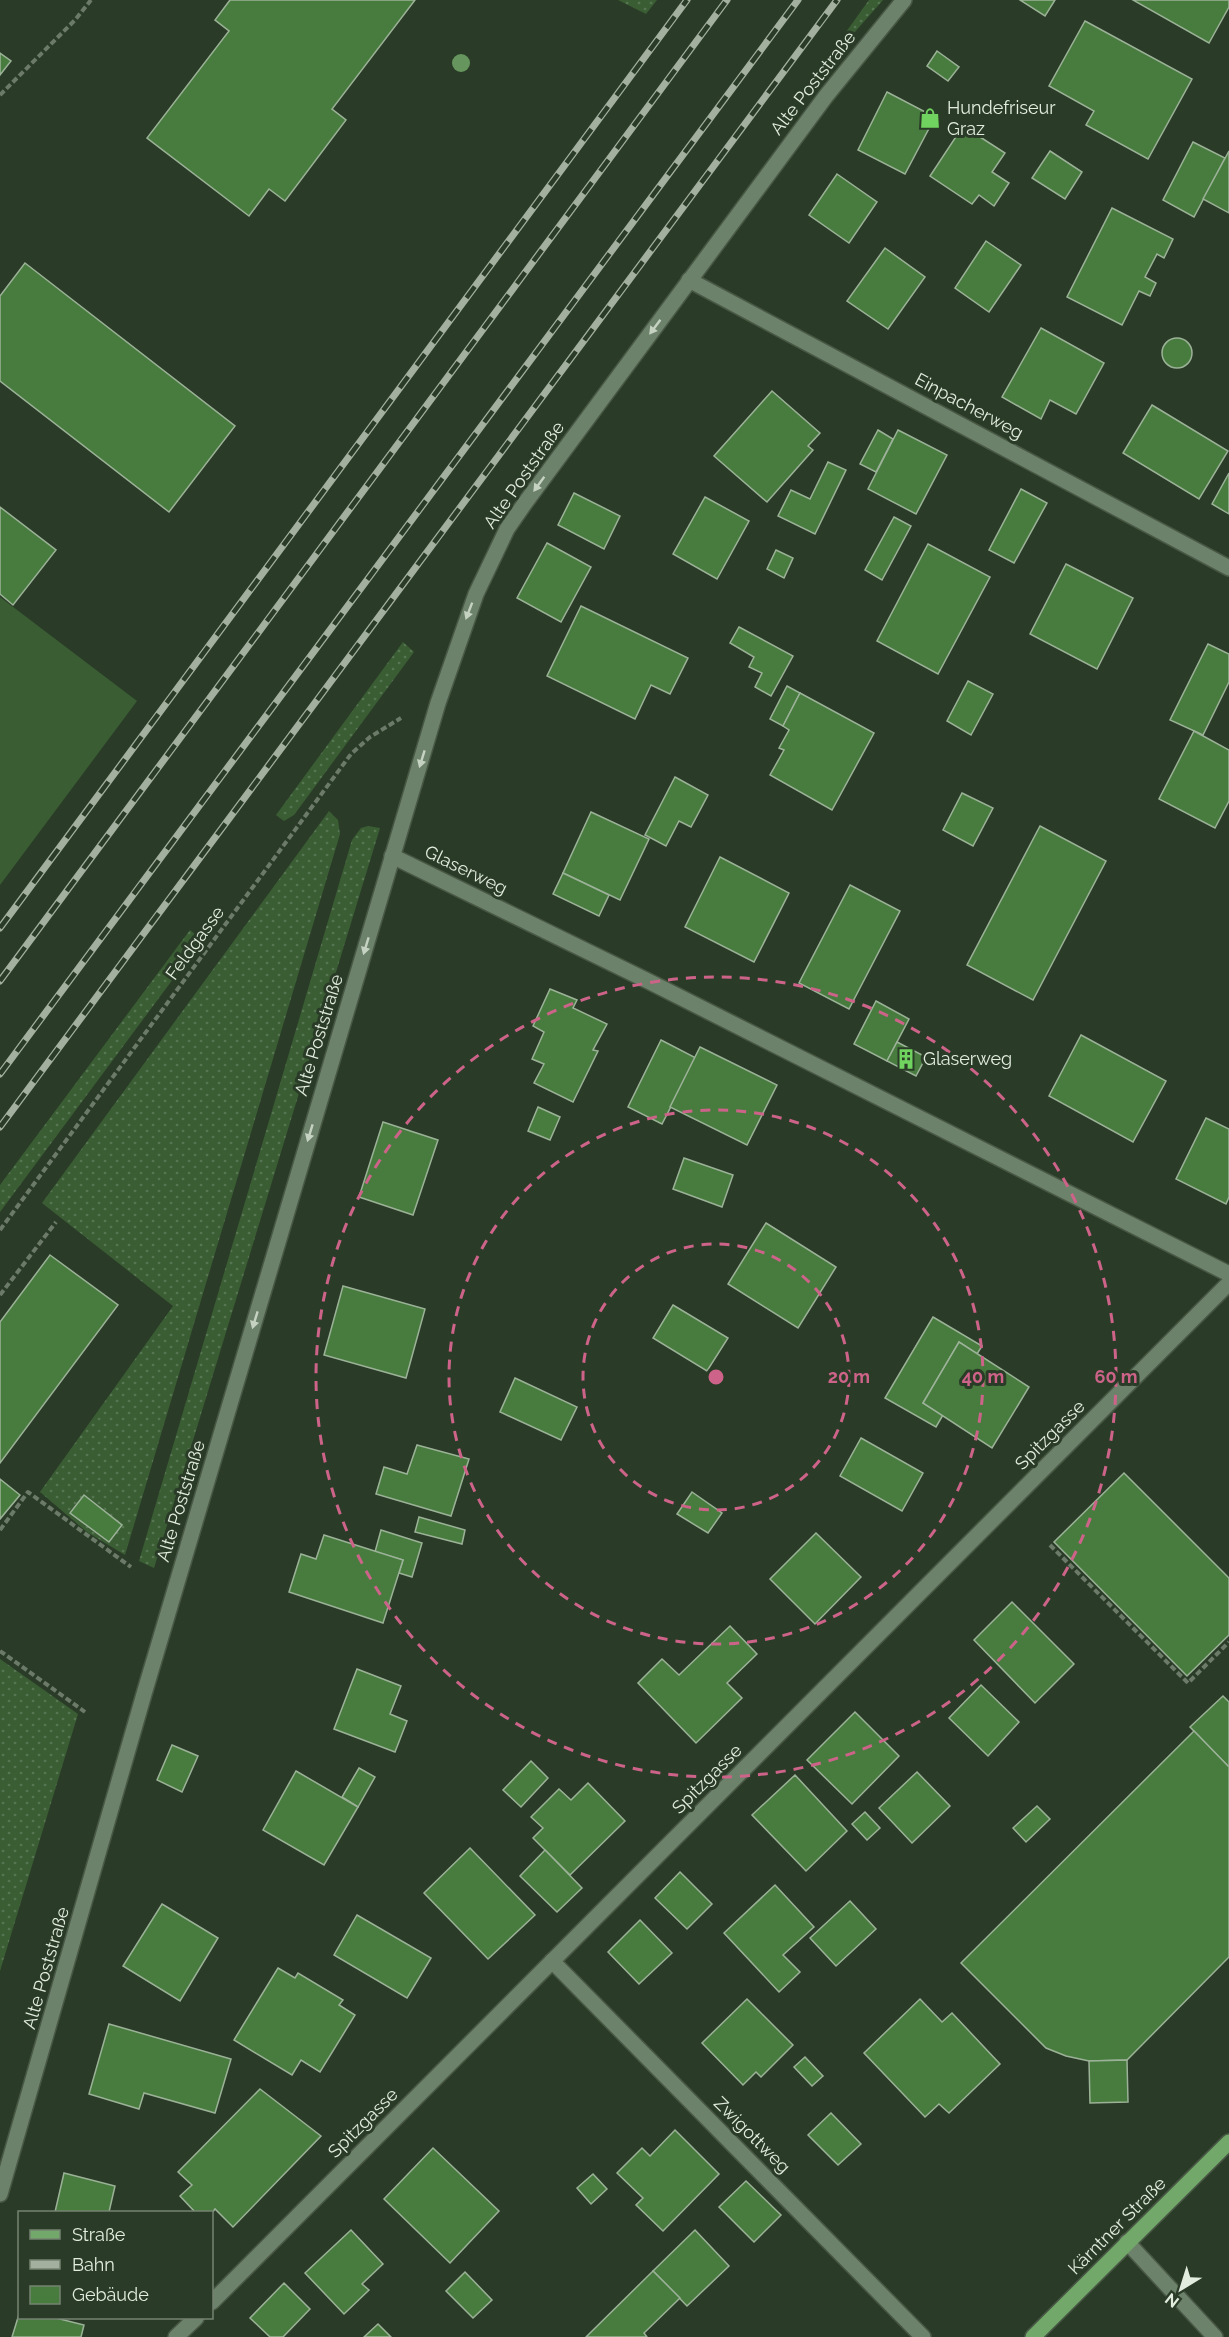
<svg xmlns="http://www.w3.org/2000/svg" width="1229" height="2337" viewBox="0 0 1229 2337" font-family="Raleway,sans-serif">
<defs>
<pattern id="grass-dots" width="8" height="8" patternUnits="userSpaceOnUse" patternTransform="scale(1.5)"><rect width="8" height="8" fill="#3a5d34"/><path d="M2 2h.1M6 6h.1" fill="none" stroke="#567551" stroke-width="1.8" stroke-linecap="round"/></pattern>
</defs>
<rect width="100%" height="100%" fill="#2a3c27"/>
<g fill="url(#grass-dots)">
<path d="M618 0H657L646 14Z"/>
<path d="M869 0H883L854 33 846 32Z"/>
<path d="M403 642 414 652 294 815 284 821 276 815Z"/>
<path d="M329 811 338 820 340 834 125 1555 87 1532 40 1492 173 1306 42 1203Z"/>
<path d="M368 826 380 828 154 1568 139 1561 352 840 361 828Z"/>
<path d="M190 930 202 940 0 1212V1185Z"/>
<path d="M0 1659 78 1714 0 1971Z"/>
</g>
<path fill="#3a5d34" d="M0 597 137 701 0 885Z"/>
<g fill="#487c3f" stroke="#9cb298" stroke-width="1.5">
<path d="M230 0H415L332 109 346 120 285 201 269 189 249 216 147 138 229 31 215 20Z"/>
<path d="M1020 0H1055L1045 16Z"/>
<path d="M1133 0H1229V7L1209 43Z"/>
<path d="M1085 21 1192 79 1148 159 1086 125 1094 111 1049 86Z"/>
<path d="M937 51 959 67 948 81 927 66Z"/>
<path d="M0 53 11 61 0 75Z"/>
<path d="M887 92 935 117 905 174 858 150Z"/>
<path d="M963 126 1005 153 992 172 1009 183 994 206 979 195 972 204 930 176Z"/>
<path d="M1193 142 1225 158 1194 217 1163 200Z"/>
<path d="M1050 151 1082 172 1065 199 1032 178Z"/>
<path d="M1229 151V213L1203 199Z"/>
<path d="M837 174 877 202 849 243 809 215Z"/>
<path d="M1112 208 1173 239 1164 258 1157 254 1145 277 1156 283 1150 296 1139 291 1122 325 1067 297Z"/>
<path d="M986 241 1021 265 989 312 955 288Z"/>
<path d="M885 248 925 277 888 329 847 301Z"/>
<path d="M25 263 235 426 169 512 0 381V296Z"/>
<path d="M1041 328 1104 363 1076 414 1050 400 1041 419 1002 397Z"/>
<circle cx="1177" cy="353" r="15"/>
<path d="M772 391 820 433 808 446 813 450 767 502 714 456Z"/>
<path d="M1152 405 1228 451 1199 499 1123 453Z"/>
<path d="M878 430 893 439 876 472 860 464Z"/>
<path d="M898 430 947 455 916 514 868 489Z"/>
<path d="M828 462 846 470 815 534 778 516 791 490 810 499Z"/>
<path d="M1229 473V514L1212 504Z"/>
<path d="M1021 489 1047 503 1014 563 989 550Z"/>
<path d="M574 493 620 516 604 549 558 525Z"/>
<path d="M705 497 749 521 717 579 673 554Z"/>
<path d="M0 507 56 550 13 605 0 594Z"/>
<path d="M894 517 911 526 882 580 865 570Z"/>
<path d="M547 543 591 567 561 622 517 598Z"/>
<path d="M928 544 990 577 938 674 877 641Z"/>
<path d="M776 550 793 558 784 578 767 569Z"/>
<path d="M1066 564 1133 598 1097 669 1030 634Z"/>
<path d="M581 606 688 658 670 694 651 685 635 719 547 676Z"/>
<path d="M739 627 793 656 771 696 755 687 762 673 749 667 754 657 730 643Z"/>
<path d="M1208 644 1229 654V682L1203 735 1170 720Z"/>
<path d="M968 681 993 694 971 735 947 721Z"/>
<path d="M787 686 800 693 783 726 770 719Z"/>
<path d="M800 693 874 733 832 810 770 775 784 750 779 748 789 730 783 726Z"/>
<path d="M1194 731 1229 750V801L1215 828 1159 799Z"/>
<path d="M675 777 708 795 691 827 679 821 666 846 645 835Z"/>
<path d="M962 793 993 808 973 846 943 830Z"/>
<path d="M591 812 649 839 620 900 563 873Z"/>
<path d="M1040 826 1106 861 1033 1000 967 965Z"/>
<path d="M720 857 789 893 754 962 685 927Z"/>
<path d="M563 873 609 895 599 916 553 894Z"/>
<path d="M850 885 900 911 849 1009 799 983Z"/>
<path d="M550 989 577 1000 573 1008 607 1024 593 1050 598 1051 573 1102 534 1083 544 1064 532 1059 544 1032 533 1026Z"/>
<path d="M876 1001 909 1019 887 1061 854 1044Z"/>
<path d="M1081 1035 1166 1081 1133 1142 1049 1096Z"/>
<path d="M661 1040 696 1058 662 1124 628 1107Z"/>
<path d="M897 1042 926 1057 916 1076 887 1061Z"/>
<path d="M700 1047 777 1085 747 1145 670 1107Z"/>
<path d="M538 1107 560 1117 550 1140 528 1131Z"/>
<path d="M1206 1118 1229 1129V1197L1226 1204 1176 1179Z"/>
<path d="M383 1122 438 1140 413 1215 359 1197Z"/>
<path d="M684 1158 733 1175 722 1207 673 1189Z"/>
<path d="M766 1223 836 1267 798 1328 728 1284Z"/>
<path d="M50 1255 118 1305 0 1463V1322Z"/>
<path d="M343 1286 425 1309 406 1378 324 1355Z"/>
<path d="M673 1305 728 1338 707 1371 653 1338Z"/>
<path d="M933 1317 982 1346 977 1354 959 1342 923 1403 943 1415 936 1427 885 1398Z"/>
<path d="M959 1342 1029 1387 992 1448 923 1403Z"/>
<path d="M515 1378 577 1407 561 1440 500 1412Z"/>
<path d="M861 1438 923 1473 902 1511 840 1476Z"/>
<path d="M417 1445 469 1459 451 1516 376 1494 384 1467 407 1474Z"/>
<path d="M1124 1473 1229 1578V1635L1187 1676 1054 1542Z"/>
<path d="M0 1479 20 1495 0 1519Z"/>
<path d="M692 1492 722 1513 708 1533 677 1514Z"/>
<path d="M84 1495 122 1525 109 1542 70 1513Z"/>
<path d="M419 1517 465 1530 462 1544 415 1532Z"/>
<path d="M381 1530 422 1543 412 1577 399 1573 403 1560 375 1552Z"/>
<path d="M816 1533 861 1577 815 1624 770 1579Z"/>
<path d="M324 1535 403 1560 383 1623 289 1592 301 1554 316 1559Z"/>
<path d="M1012 1602 1074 1664 1035 1703 974 1640Z"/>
<path d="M730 1626 757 1654 727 1683 742 1698 696 1743 638 1683 662 1659 679 1675Z"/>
<path d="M357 1669 401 1686 390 1714 407 1721 395 1752 334 1729Z"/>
<path d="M981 1685 1019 1722 988 1756 949 1718Z"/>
<path d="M1223 1696 1229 1702V1767L1190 1727Z"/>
<path d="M855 1712 899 1756 852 1804 807 1760Z"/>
<path d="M1194 1731 1229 1767V1957L1127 2060 1089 2061 1066 2056 1046 2048 961 1963Z"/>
<path d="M172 1745 198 1756 182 1792 157 1780Z"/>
<path d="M531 1761 548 1778 521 1807 503 1790Z"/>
<path d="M359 1768 375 1777 358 1807 342 1797Z"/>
<path d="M296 1771 358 1807 324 1865 263 1830Z"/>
<path d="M917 1772 950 1806 912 1843 879 1808Z"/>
<path d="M795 1775 847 1831 806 1871 752 1815Z"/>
<path d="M588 1783 625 1821 570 1875 533 1838 543 1828 531 1817 559 1789 571 1800Z"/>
<path d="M1037 1806 1050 1819 1026 1842 1013 1828Z"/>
<path d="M865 1812 880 1828 867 1840 852 1824Z"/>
<path d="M470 1848 535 1915 488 1959 424 1893Z"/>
<path d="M545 1850 582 1888 557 1912 520 1876Z"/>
<path d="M680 1872 712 1904 687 1929 655 1898Z"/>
<path d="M775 1885 814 1927 783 1955 800 1972 779 1992 724 1933Z"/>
<path d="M850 1901 876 1929 836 1966 810 1938Z"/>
<path d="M162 1904 218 1938 180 2001 123 1966Z"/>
<path d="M357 1915 431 1958 407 1998 334 1955Z"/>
<path d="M640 1920 672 1953 639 1984 608 1952Z"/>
<path d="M278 1968 295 1978 298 1973 343 2000 339 2005 355 2015 320 2072 301 2060 292 2075 234 2040Z"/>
<path d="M747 1999 793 2045 761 2077 756 2072 743 2085 702 2043Z"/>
<path d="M920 1999 942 2022 952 2013 1000 2064 949 2113 939 2104 925 2117 864 2053Z"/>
<path d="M109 2024 231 2059 215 2113 144 2093 139 2109 89 2094Z"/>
<path d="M805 2057 823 2076 812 2086 794 2067Z"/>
<path d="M1127 2060 1128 2102 1090 2103 1089 2061Z"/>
<path d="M260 2089 321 2136 233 2227 215 2209 212 2213 195 2212 180 2196 192 2185 178 2172Z"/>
<path d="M831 2113 861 2144 838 2165 808 2135Z"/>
<path d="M675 2130 719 2174 663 2231 636 2205 643 2198 617 2173 642 2148 650 2156Z"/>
<path d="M433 2148 499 2211 450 2263 384 2199Z"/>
<path d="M64 2173 115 2186 109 2212H55Z"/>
<path d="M593 2174 607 2189 591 2204 577 2188Z"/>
<path d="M746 2181 781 2215 754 2242 719 2207Z"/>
<path d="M351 2230 383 2264 362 2284 369 2290 344 2314 305 2273Z"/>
<path d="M695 2230 729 2266 687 2306 653 2271Z"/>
<path d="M653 2271 680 2298 644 2333 647 2337H586Z"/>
<path d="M465 2272 492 2300 473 2318 446 2291Z"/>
<path d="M284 2283 310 2309 283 2337H270L250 2318Z"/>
<path d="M20 2311V2318H56L84 2325 81 2337H12Z"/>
<path d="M378 2324 391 2337H364Z"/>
</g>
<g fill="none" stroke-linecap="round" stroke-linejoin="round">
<g stroke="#485845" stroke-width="18">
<path id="service" d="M1127 2242 1215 2337"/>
</g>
<g stroke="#485845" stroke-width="18">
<g id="minor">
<path d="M689 280 1229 568"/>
<path d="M392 856 648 981 1229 1274"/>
<path d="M552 1961 923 2337"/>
<path d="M0 2194 144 1694 438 703 476 594 507 529 525 503 826 96 904 0"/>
<path d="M212 2302 1229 1283"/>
<path d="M176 2337 196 2318"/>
</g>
</g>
<g stroke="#485845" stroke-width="18">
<path id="primary" d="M1033 2337 1229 2142"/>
</g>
<g stroke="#6c7b69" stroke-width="4" stroke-dasharray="6 3" stroke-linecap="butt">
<path d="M0 95 75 20 91 0"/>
<path d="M0 1230 351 754 370 737 401 718"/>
<path d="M0 1295 56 1222"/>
<path d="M0 1530 28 1492 131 1567"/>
<path d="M1050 1545 1188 1683 1229 1642"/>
<path d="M0 1651 85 1712"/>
</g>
<use href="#service" stroke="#6d826a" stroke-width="15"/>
<use href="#minor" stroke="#6d826a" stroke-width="15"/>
<use href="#primary" stroke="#72a869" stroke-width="15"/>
<g stroke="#a3b0a0" stroke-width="7">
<g id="rail">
<path d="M0 928 687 0"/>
<path d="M0 981 727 0"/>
<path d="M0 1074 798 0"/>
<path d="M0 1127 837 0"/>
</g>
</g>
<use href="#rail" stroke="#2a3c27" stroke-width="4.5" stroke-dasharray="14" stroke-linecap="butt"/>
</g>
<circle fill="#66965e" cx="461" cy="63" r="9"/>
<defs><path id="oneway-solid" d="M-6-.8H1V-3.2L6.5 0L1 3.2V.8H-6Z" transform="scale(1.5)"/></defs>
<g fill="#c5d2c2">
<use href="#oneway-solid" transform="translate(655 327) rotate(127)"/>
<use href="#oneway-solid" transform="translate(539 484) rotate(126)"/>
<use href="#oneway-solid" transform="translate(469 611) rotate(111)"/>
<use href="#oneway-solid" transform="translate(422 759) rotate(107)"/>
<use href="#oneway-solid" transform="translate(366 946) rotate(107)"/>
<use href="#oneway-solid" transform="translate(310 1133) rotate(107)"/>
<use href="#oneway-solid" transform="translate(255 1320) rotate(107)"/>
</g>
<g fill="none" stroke="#cd6389" stroke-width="3" stroke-dasharray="10 8">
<circle cx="716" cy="1377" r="133"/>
<circle cx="716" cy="1377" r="267"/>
<circle cx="716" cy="1377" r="400"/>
</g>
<defs>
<g id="shop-bare" transform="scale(1.62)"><path d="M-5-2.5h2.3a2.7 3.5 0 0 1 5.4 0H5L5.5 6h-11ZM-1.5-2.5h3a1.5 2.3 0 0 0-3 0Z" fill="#70d35f" stroke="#2a3c27" stroke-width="2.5" paint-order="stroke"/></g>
<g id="building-bare" transform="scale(1.62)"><path d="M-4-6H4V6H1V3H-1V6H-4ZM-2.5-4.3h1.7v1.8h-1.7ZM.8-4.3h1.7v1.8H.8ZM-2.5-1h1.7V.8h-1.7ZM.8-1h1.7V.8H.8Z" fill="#70d35f" stroke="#2a3c27" stroke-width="2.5" paint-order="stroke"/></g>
</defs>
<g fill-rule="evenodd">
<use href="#shop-bare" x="930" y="118"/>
<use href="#building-bare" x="906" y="1059"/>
</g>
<g text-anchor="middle" stroke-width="6" stroke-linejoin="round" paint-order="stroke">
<g font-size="18" fill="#e2eddf" stroke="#2a3c27">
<text transform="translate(813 83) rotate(-52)" y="6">Alte Poststraße</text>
<text transform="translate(969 406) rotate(28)" y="6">Einpacherweg</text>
<text transform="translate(524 475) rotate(-55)" y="6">Alte Poststraße</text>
<text transform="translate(466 870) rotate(26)" y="6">Glaserweg</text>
<text transform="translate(195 943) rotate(-54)" y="6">Feldgasse</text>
<text transform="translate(319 1035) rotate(-73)" y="6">Alte Poststraße</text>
<text transform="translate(1050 1435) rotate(-45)" y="6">Spitzgasse</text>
<text transform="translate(181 1501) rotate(-73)" y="6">Alte Poststraße</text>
<text transform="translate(707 1779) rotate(-45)" y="6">Spitzgasse</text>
<text transform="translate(46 1968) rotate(-74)" y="6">Alte Poststraße</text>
<text transform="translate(363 2123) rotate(-45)" y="6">Spitzgasse</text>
<text transform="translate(752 2135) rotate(45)" y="6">Zwigottweg</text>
<text transform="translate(1117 2226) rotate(-45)" y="6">Kärntner Straße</text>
</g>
<g font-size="18" fill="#e2eddf" stroke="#2a3c27" text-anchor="start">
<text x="947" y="114">Hundefriseur<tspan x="947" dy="21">Graz</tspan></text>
<text x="923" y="1065">Glaserweg</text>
</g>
</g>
<circle cx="716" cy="1377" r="9" fill="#cd6389" stroke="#2a3c27" stroke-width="3"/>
<g font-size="18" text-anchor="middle" font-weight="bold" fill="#cd6389" stroke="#2a3c27" stroke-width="6" stroke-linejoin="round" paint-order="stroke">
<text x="849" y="1383">20 m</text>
<text x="983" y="1383">40 m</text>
<text x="1116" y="1383">60 m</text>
</g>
<rect x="18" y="2211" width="195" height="108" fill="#2a3c27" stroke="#748371" stroke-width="1.5"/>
<rect x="30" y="2230" width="30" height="9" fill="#72a869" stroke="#748371" stroke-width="1.5"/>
<text x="72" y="2241" font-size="18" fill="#e2eddf">Straße</text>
<rect x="30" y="2260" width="30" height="9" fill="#a3b0a0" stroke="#748371" stroke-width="1.5"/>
<text x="72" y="2271" font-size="18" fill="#e2eddf">Bahn</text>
<rect x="30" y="2286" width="30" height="18" fill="#487c3f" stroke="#748371" stroke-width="1.5"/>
<text x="72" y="2301" font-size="18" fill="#e2eddf">Gebäude</text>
<g transform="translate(1181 2289) rotate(218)" stroke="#2a3c27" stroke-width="4.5" paint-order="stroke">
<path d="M0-4.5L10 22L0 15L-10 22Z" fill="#e2eddf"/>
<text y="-9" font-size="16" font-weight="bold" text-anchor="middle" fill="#e2eddf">N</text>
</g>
</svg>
